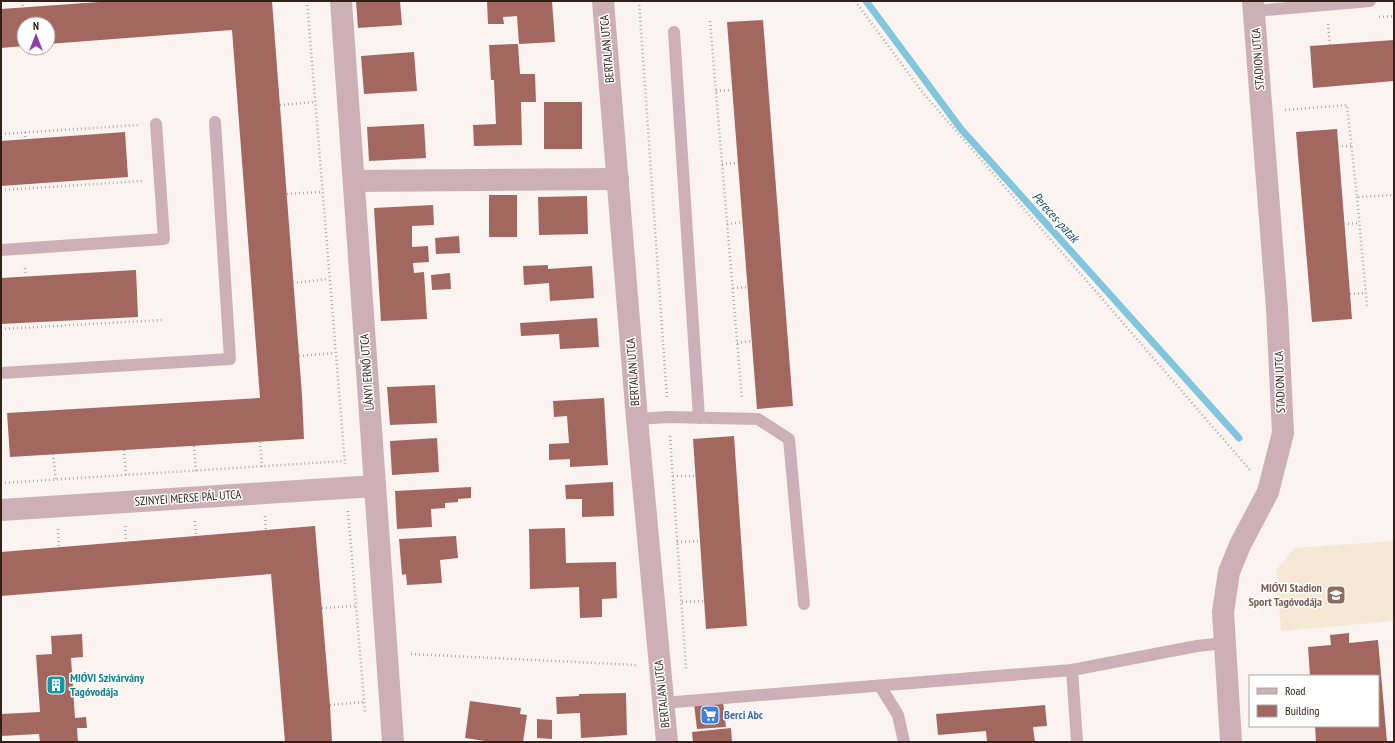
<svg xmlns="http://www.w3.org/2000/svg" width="1395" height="743" viewBox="0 0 1395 743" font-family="'PT Sans Narrow',sans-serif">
<rect width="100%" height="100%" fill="#faf3ef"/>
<path fill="#f5e9d5" d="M1394 541V632L1393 621 1281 631 1276 570 1295 548Z"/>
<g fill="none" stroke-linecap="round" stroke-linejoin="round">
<path stroke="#80c6dc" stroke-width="7" d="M866 1 961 129 1239 438"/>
</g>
<g fill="#a26860">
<path d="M113 1H272L302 395 304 439 10 457 7 413 260 398 232 30 48 44V24H24V46L1 48V9Z"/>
<path d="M356 1H400L402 25 358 28Z"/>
<path d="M487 1H552L555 42 519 44 517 16 503 17 504 24H488Z"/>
<path d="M763 20 793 406 757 409 727 22Z"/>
<path d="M1394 40V81L1313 88 1310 46Z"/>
<path d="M518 44 520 74H535L536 102H521L522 145 474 146 473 125 496 124 494 80H491L489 45Z"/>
<path d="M414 52 417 91 364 94 361 56Z"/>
<rect x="544" y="102" width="38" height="47"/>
<path d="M424 124 426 158 369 161 367 127Z"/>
<path d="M1337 129 1352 319 1312 322 1296 132Z"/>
<path d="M125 132 128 177 1 186V141Z"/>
<rect x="489" y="195" width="28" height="42"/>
<path d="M587 196 588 234 539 235 538 197Z"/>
<path d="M433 205 434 225 412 226V247L428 246 429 262 413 263 414 273 424 272 427 319 381 321 374 208Z"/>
<path d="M459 236 460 253 436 254 435 238Z"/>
<path d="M548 265V269L592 266 594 298 550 301 549 283 524 285 523 266Z"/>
<path d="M136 270 138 317 1 324V278Z"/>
<path d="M450 273 451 289 432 290 431 275Z"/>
<path d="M597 318 599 347 560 349 559 334 521 336 520 323Z"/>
<path d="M435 385 437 423 390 425 387 387Z"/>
<path d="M604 398 608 465 570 467V459L549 460V444L569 443 567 416 554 417 553 401Z"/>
<path d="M734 436 747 626 706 629 693 439Z"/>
<path d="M437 438 439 472 392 475 390 441Z"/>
<path d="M613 482 614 516 582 517V499H566L565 485Z"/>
<path d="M471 487V498L458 499V502L445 503V508L431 509 432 527 397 529 395 491Z"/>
<path d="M315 526 330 705 332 742H285L271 574 1 596V552Z"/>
<path d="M565 528 566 563 616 562 617 598 602 599V617L580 618 579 587 530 589 529 529Z"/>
<path d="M456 536 458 558 440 560 442 583 407 585 406 574 402 575 399 539Z"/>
<path d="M1349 633V643L1378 640 1387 742H1316L1315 726H1378V676H1310L1308 647 1331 645 1330 635Z"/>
<path d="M82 634 83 657 71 658 75 718 86 717 87 728H77L78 742H40L39 734 1 736V714L40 712 36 655 52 654 51 636Z"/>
<path d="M626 693 627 735 581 738 580 713 557 714 556 697 579 696V694Z"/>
<path d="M470 701 521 708 520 714 527 715 523 742H492L465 738Z"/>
<path d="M723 701 726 727 697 729 694 704Z"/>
<path d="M1045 705 1047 726 1033 727 1035 742H987L986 731 938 735 936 714Z"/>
<path d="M537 719 552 720V739L537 738Z"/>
<path d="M731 728 732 742H693L692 732Z"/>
</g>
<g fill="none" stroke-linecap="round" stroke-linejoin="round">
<g stroke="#b4aba6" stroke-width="2.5" stroke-dasharray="1 3" stroke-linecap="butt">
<path d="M22 1 23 8"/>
<path d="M88 1V3"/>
<path d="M307 1 345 464"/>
<path d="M639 1 667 399"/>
<path d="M855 1 923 93 1085 279 1250 470"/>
<path d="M1379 17 1394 16"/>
<path d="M710 21 742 399"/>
<path d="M1328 24 1330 45"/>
<path d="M716 91 732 90"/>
<path d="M280 105 315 102"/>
<path d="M1285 110 1347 105 1357 197 1394 195"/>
<path d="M25 132V139"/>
<path d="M1 134 138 125"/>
<path d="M1338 146H1351"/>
<path d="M722 164 738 163"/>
<path d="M1 190 142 181"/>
<path d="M287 194 322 192"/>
<path d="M1357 197 1367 306"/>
<path d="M727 224 743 222"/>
<path d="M1344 224 1359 223"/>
<path d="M25 268 26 276"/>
<path d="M293 283 329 279"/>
<path d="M733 288 748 287"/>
<path d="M1350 294 1365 293"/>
<path d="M1 329 162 320"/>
<path d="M737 343 752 341"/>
<path d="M299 356 335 353"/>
<path d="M670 436 686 669"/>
<path d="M260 442 262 467"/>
<path d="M194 446 196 471"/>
<path d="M124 450 126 476"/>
<path d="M53 454 56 480"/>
<path d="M673 476H696"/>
<path d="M1 483 344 461"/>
<path d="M348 511 365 712"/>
<path d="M265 516 266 531"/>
<path d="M195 521 196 536"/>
<path d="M125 526 126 542"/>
<path d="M58 529 59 548"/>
<path d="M677 542 700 541"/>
<path d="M682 602 704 601"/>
<path d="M322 608 356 606"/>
<path d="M411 654 636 665"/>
<path d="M330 705 364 702"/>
</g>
<g stroke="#cdb0b7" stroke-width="12">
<path d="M1254 11 1370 1"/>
<path d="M674 32 699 418"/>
<path d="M1 250 164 239 156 124"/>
<path d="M1 373 230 359 215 122"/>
<path d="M637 419 668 417 758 419 789 439 804 604"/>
<path d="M1072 670 1077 742"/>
<path d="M880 686 898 715 904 742"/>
<path d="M663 703 1072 670 1197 646 1225 643"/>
</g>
<g stroke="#cdb0b7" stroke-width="22">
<path d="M341 1 393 742"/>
<path d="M354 181 618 179"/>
<path d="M1 510 375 486"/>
<path d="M1231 742 1223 612 1229 572 1240 545 1268 492 1283 433 1277 309 1253 1"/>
</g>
<path stroke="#cdb0b7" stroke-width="22" d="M603 1 637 419 667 742"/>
</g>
<defs>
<g id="school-square" transform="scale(1)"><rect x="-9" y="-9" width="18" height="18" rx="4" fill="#8d6e63" stroke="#fff"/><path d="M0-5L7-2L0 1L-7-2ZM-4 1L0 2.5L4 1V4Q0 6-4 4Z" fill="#fff"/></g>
<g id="building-square" transform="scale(1)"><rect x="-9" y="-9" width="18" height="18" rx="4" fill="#0f9aa8" stroke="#fff"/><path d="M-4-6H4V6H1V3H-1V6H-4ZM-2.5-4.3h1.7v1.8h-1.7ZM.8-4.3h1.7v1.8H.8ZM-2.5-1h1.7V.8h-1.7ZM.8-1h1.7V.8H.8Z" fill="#fff"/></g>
<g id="supermarket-square" transform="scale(1)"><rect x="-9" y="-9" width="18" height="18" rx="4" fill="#3f7fe0" stroke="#fff"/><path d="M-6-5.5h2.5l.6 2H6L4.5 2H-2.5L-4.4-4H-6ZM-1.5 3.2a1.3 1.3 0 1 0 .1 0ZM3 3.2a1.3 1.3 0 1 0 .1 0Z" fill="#fff"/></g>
</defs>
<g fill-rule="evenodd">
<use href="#school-square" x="1336" y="595"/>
<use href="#building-square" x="56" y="685"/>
<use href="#supermarket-square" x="710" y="715"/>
</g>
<g text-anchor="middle" stroke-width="3" stroke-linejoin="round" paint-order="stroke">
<g font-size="12" fill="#30221b" stroke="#fff">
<text transform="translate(607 49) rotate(-95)" y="4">BERTALAN UTCA</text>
<text transform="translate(1258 59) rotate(-94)" y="4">STADION UTCA</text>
<text transform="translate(367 372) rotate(-94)" y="4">LÁNYI ERNŐ UTCA</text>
<text transform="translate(633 372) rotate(-94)" y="4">BERTALAN UTCA</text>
<text transform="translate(1280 382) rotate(-92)" y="4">STADION UTCA</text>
<text transform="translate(188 498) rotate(-4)" y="4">SZINYEI MERSE PÁL UTCA</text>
<text transform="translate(662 694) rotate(-96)" y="4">BERTALAN UTCA</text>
</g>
<g font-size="12" font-weight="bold" fill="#785e54" stroke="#fff" text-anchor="end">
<text x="1322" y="592">MIÓVI Stadion<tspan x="1322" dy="14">Sport Tagóvodája</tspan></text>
</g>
<g font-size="12" font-weight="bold" fill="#0d838f" stroke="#fff" text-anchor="start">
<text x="70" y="682">MIÓVI Szivárvány<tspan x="70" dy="14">Tagóvodája</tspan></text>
</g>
<g font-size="12" font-weight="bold" fill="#366cbe" stroke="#fff" text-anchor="start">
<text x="724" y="719">Berci Abc</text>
</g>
<g font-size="13" font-style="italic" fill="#144f5f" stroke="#fff">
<text transform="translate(1056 217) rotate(48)" y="5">Pereces-patak</text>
</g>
</g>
<rect width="1395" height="743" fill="none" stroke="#30221b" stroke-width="4"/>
<rect x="1249" y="675" width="130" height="52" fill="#ffffff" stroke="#aca7a4"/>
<rect x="1257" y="688" width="20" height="6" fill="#cdb0b7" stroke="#aca7a4"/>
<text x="1285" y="695" font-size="12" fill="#30221b">Road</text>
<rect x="1257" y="705" width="20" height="12" fill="#a26860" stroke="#aca7a4"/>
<text x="1285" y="715" font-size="12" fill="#30221b">Building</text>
<g transform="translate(36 36)"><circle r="19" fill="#ffffff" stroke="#aca7a4"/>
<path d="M0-3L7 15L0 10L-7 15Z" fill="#903caa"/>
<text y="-6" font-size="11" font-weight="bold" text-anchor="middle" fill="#30221b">N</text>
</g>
</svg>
